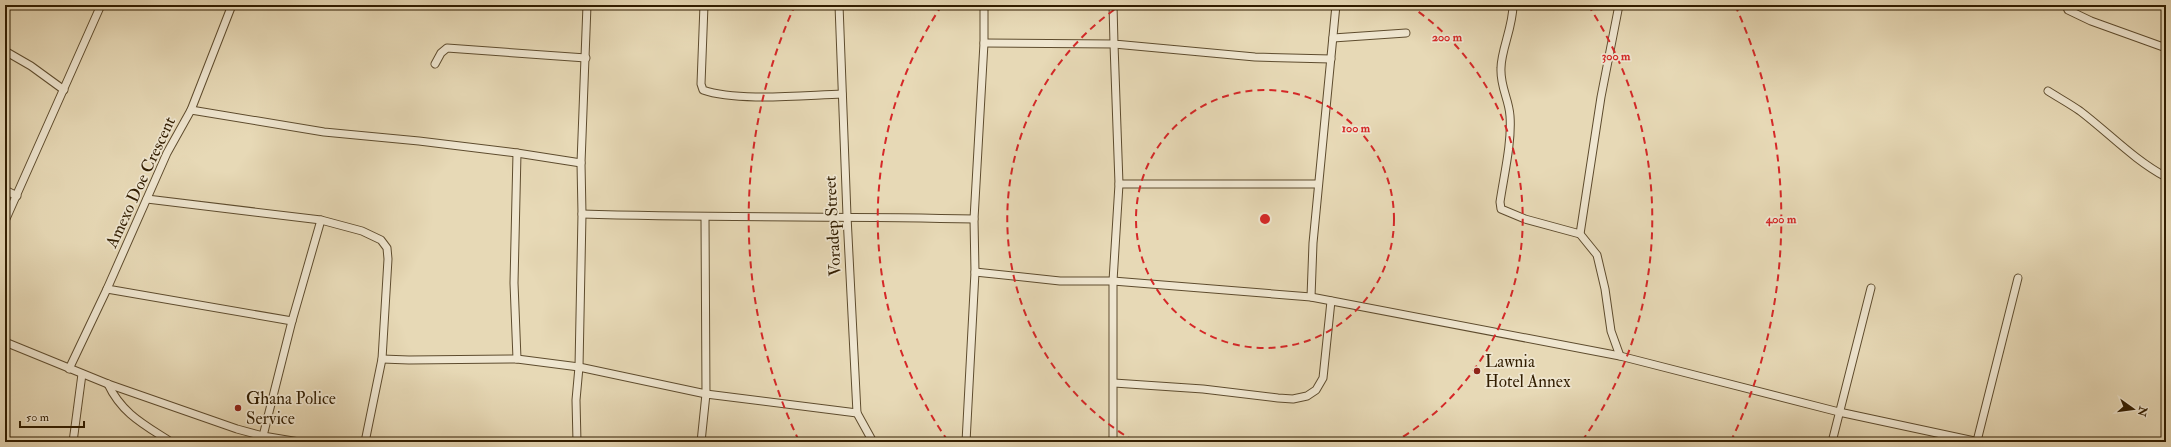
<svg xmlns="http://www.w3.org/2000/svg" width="2171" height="447" viewBox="0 0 2171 447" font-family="'IM FELL Double Pica',serif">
<rect width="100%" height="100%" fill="#e7d9b6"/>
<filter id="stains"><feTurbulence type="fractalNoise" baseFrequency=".005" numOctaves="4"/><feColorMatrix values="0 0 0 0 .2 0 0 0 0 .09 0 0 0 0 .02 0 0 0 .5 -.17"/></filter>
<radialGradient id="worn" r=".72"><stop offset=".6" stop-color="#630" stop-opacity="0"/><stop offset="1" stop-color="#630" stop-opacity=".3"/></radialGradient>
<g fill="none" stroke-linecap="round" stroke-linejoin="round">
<g stroke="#5e4c2e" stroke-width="9">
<g id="minor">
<path d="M704 5 701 84 703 90C737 102 805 95 842 94"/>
<path d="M839 5 847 216 857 413 873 442"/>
<path d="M1113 5 1114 44 1255 57 1331 59"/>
<path d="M1513 5C1513 27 1501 50 1501 68 1500 87 1509 99 1510 116 1512 142 1504 175 1500 202L1501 209 1525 219 1580 234 1597 255 1605 289 1611 331 1620 356"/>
<path d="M2066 5 2068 10 2091 21 2166 48"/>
<path d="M1333 38 1406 33"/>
<path d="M984 43 1114 44 1119 184 1113 281V442"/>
<path d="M5 51 31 66 64 90"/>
<path d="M435 64 441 53 447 48 586 58"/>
<path d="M2048 91C2059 98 2070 104 2080 111 2109 133 2134 160 2166 177"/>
<path d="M191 110 324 132 419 141 517 153 581 163"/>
<path d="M517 153 514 283 517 359"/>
<path d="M1119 184H1318"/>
<path d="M5 190 17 196"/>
<path d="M147 199 321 220 362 231 381 240 387 248 388 259 382 359 365 442"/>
<path d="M582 214C713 218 843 216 974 219"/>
<path d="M5 221 101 5"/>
<path d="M1580 234 1601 97 1619 5"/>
<path d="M975 272 1060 281H1113L1311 297 1620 356 1839 412 1979 442"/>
<path d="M107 289 292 321"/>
<path d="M1311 297 1313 243 1336 5"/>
<path d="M5 342 108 384 237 429 263 436 299 442"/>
<path d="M382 359 409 360 517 359 579 367 706 394 857 413"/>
<path d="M69 369 107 289 167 153 191 110 232 5"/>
<path d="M1114 383 1203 389 1278 398 1293 399 1307 396 1316 390 1323 378 1331 301"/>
<path d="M108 384C122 414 145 425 171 442"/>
<path d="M263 436 292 321 321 220"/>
<path d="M1977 441 2018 278"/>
<path d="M73 442 82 374"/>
<path d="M577 442 576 400 579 367 582 214 581 163 587 5"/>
<path d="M701 442 706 394 705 218"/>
<path d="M966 442 975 272 974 219 984 43V5"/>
<path d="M1832 442 1871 288"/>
</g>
</g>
<use href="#minor" stroke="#efe6d0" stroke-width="7"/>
</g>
<g fill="none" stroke="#d62828" stroke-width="2" stroke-dasharray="7 5">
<circle cx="1265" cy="219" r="129"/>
<path d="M1134 441A258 258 0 0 1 1121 5M1409 5A258 258 0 0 1 1396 441"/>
<path d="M948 441A387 387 0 0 1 942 5M1588 5A387 387 0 0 1 1582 441"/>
<path d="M799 441A516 516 0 0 1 795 5M1735 5A516 516 0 0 1 1731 441"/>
</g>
<g fill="#8f2418" stroke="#efe6d0" stroke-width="1.5">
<circle cx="1477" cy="371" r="4"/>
<circle cx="238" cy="408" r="4"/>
</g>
<g text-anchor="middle" stroke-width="3.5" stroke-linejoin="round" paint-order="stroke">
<g font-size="17" fill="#311d00" stroke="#efe6d0">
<text transform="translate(140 182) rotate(-65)" y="6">Amexo Doe Crescent</text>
<text transform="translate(832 226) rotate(-93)" y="6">Voradep Street</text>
</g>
<g font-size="17" fill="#311d00" stroke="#efe6d0" text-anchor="start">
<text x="1485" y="367">Lawnia<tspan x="1485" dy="20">Hotel Annex</tspan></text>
<text x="246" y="404">Ghana Police<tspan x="246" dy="20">Service</tspan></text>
</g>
</g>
<circle cx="1265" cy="219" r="6" fill="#d62828" stroke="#efe6d0" stroke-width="2"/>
<g font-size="12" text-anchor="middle" font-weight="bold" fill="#d62828" stroke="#efe6d0" stroke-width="3.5" stroke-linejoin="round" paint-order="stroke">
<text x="1447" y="41">200 m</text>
<text x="1616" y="60">300 m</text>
<text x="1356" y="132">100 m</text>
<text x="1781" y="223">400 m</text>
</g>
<rect width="2171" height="447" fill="none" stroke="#e7d9b6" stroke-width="20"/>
<rect x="6" y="6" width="2159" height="435" fill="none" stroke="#311d00" stroke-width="2"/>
<rect x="10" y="10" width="2151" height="427" fill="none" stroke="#311d00"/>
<g transform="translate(2133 409) rotate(104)" stroke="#efe6d0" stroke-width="3" paint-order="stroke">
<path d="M0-3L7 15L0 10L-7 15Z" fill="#311d00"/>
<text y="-6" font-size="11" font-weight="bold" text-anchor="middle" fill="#311d00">N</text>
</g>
<path d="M20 421v6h64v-6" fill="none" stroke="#311d00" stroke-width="2"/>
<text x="26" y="421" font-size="12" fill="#311d00" stroke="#efe6d0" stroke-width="3" paint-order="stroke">50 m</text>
<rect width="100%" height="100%" filter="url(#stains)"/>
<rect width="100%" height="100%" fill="url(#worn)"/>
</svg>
